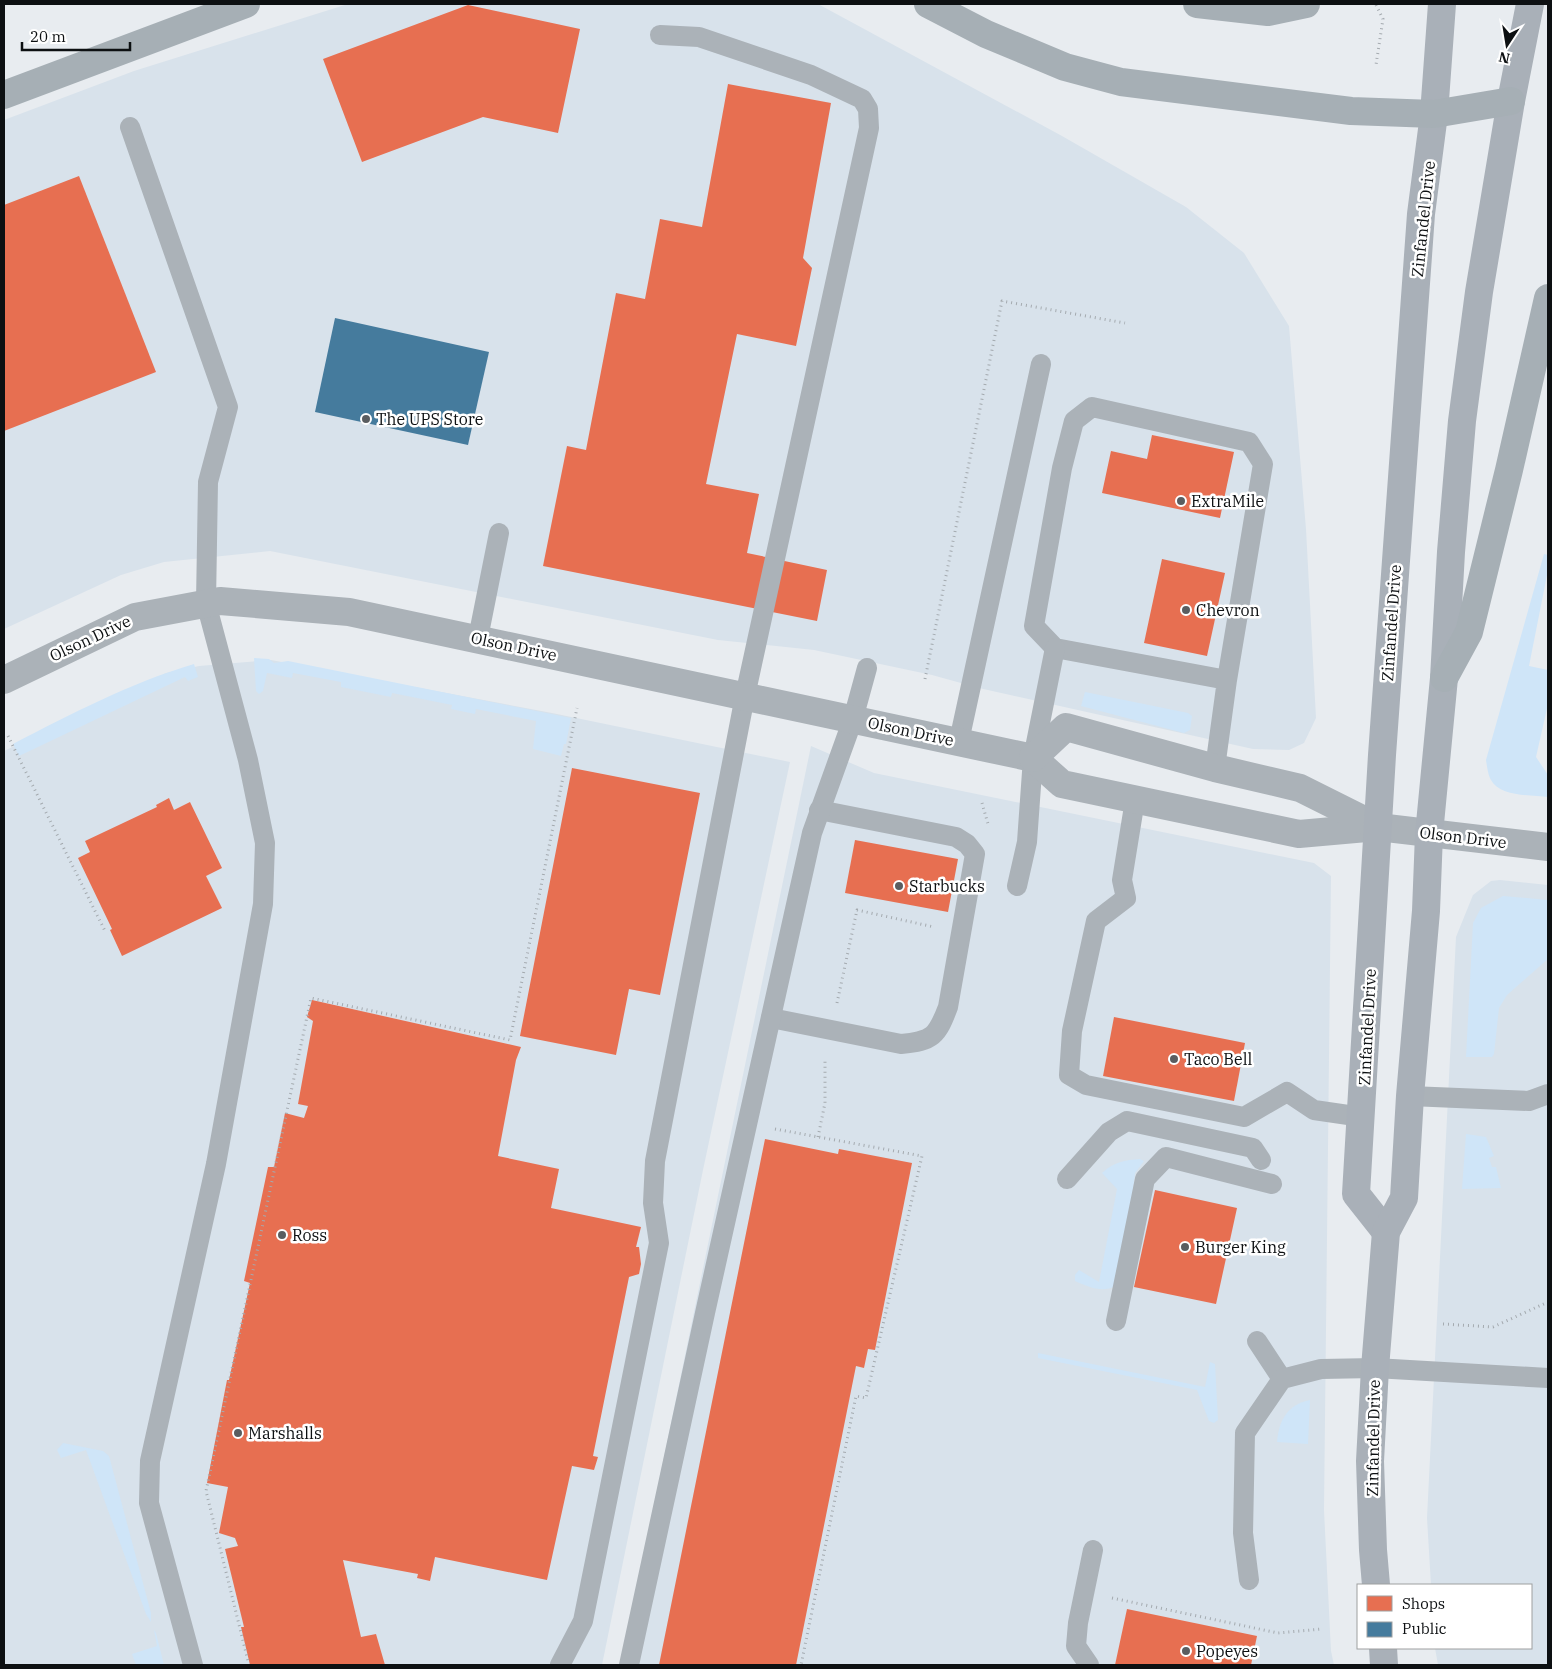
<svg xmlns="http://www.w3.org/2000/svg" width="1552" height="1669" viewBox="0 0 1552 1669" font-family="'IBM Plex Serif',serif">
<rect width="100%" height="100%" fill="#e8ecf0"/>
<g fill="#d8e2eb">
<path d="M348 4H818L1062 136 1186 207 1244 253 1289 326 1306 529 1316 718 1304 743 1289 750 1253 749 979 688 932 675 814 650 718 640 270 551 164 562 121 575 4 629V120L134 71Z"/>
<path d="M271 660 552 713 790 762 703 1170 602 1665H4V751L166 673 199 666Z"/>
<path d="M811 746 874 773 1314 863 1331 876 1324 1510 1331 1651 1334 1665H621Z"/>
<path d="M1500 880 1548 885V1665H1438L1435 1648H1531V1585H1431L1427 1518 1456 937 1473 895 1491 881Z"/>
</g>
<g fill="#cfe5f8">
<path d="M1544 554 1548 555V570L1529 666 1548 670V704L1536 757 1548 775V797C1532 795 1500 797 1491 780 1488 775 1487 766 1486 760Z"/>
<path d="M254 658 269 659 274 663 288 661 571 718 566 744H564L561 756 533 749 536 721 476 709 475 714 451 709 452 705 392 693 391 697 341 687V682L293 673 292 678 267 673 263 691 259 694 256 691Z"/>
<path d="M194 664 198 677 188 681 185 677 19 756 13 744C71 714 130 683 194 664Z"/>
<path d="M1085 692 1188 713 1192 716 1190 730 1184 733 1081 706Z"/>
<path d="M1503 896 1548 900V959L1507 995 1499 1008 1494 1054 1492 1057H1466L1473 923 1481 908Z"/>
<path d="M1466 1134 1486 1137 1494 1156 1489 1158 1492 1167H1496L1501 1188 1462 1189Z"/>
<path d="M1140 1159 1144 1161 1135 1173 1128 1234 1115 1286C1103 1293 1088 1287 1075 1281V1275L1079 1270 1099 1282 1117 1189 1102 1173C1114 1162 1125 1160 1140 1159Z"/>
<path d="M1038 1353 1205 1387 1210 1362 1215 1364 1218 1420 1214 1423 1209 1421 1197 1390 1038 1358Z"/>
<path d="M1310 1400 1308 1444 1277 1442C1279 1420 1287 1405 1310 1400Z"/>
<path d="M63 1443 103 1451 109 1456 151 1613V1622L146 1614 86 1450 61 1458 57 1450Z"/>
<path d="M154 1630 156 1633 164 1665H136L132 1654 157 1646Z"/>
</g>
<g fill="#e76f51">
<path d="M468 5 580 29 558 133 483 117 362 162 323 59Z"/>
<path d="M728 84 831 103 803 258 812 268 796 346 737 334 706 484 759 494 747 553 827 570 817 621 543 566 567 446 586 450 616 293 645 299 660 219 702 227Z"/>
<path d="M79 176 156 372 4 431V205Z"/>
<path d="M1152 435 1234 452 1220 518 1102 493 1111 451 1147 459Z"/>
<path d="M1162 559 1225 573 1207 656 1144 643Z"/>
<path d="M572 768 700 793 660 995 629 989 616 1055 520 1036Z"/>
<path d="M169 798 174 810 190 802 222 868 206 876 222 908 122 956 110 930 112 929 78 858 90 852 85 841 157 807 156 805Z"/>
<path d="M855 840 958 859 948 912 845 893Z"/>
<path d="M312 1000 521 1047 516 1060 498 1156 559 1169 551 1208 641 1227 636 1247H639L641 1264 639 1274 629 1277 593 1456 598 1457 594 1470 572 1466 547 1580 435 1557 430 1581 417 1578 418 1574 343 1560 361 1637 376 1634 385 1665H250L241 1627H244L225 1549 238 1546 235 1538 219 1533 228 1487 207 1483 227 1380H229L250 1283 244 1281 268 1167H274L285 1113 304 1118 308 1106 298 1104 313 1021 307 1017Z"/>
<path d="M1114 1017 1245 1043 1234 1101 1103 1076Z"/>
<path d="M765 1139 838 1154 839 1149 912 1163 875 1350 868 1349 864 1368 856 1366 796 1665H659Z"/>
<path d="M1155 1190 1237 1208 1216 1304 1134 1287Z"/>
<path d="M1127 1609 1257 1636 1251 1665H1115Z"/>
</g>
<path fill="#457b9d" d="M335 318 489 352 468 445 315 412Z"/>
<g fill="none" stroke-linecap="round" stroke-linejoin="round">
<g stroke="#a4aaaf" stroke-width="3" stroke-dasharray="1 4" stroke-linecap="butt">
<path d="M1376 5 1383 19 1376 65"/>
<path d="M925 679 1002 301 1125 323"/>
<path d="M8 736 105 931"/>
<path d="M982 803 988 824"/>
<path d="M837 1003 857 910 934 927"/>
<path d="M775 1129 922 1156 866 1398 856 1396 801 1665"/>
<path d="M818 1137 825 1103V1058"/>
<path d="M1443 1324 1493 1327 1548 1302"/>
<path d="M1112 1598 1278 1633 1322 1629"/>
<path d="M249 1665 206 1491 311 998 510 1040 577 708"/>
</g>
<g stroke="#abb2b8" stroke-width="20">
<path d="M130 127 228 407 208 482 206 603 248 760 265 843 263 904 216 1164 150 1461 149 1503 193 1665"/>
<path d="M478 638 499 533"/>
<path d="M959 741 1041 364"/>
<path d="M1215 768 1227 680 1055 648 1034 626 1062 468 1074 421 1092 407 1249 442 1263 464 1227 680"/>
<path d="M1135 800 1122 880 1126 898 1096 921 1072 1031 1069 1075 1086 1085 1244 1117 1287 1092 1314 1110 1362 1117"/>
<path d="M1017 886 1027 842 1033 758 1055 648"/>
<path d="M771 1018 901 1044C933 1041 937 1036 948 1007L975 854 967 844 956 837 819 810"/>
<path d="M1410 1096 1529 1101 1548 1094"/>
<path d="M1067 1179 1109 1132 1127 1121 1253 1148 1261 1160"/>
<path d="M1116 1321 1145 1179 1166 1157 1272 1184"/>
<path d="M1257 1341 1282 1379"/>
<path d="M1249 1580 1243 1533 1245 1433 1282 1379 1321 1369 1375 1368 1548 1378"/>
<path d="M560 1665 583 1621 659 1243 653 1203 655 1161 745 696 869 128 868 109 862 99 811 75 699 37 660 35"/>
<path d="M629 1665 705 1313 812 833 853 719 867 668"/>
<path d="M1089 1665 1076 1646 1078 1623 1093 1550"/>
</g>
<g stroke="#abb2b8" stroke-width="28">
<path d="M4 680 135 617 220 601 349 612 1033 758 1062 784 1299 834 1378 827 1548 847"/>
<path d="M1033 758 1066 727 1215 768 1300 788 1378 827"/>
</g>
<g stroke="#a9b0b8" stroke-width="28">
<path d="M1386 1232 1356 1194 1382 755 1421 214 1434 114 1442 4"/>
<path d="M1376 1585 1373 1550 1370 1461 1375 1368 1386 1232 1404 1198 1410 1096 1426 911 1429 834 1444 678 1451 552 1462 421 1479 292 1511 101 1530 4"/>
<path d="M1383 1648 1384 1665"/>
</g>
<g stroke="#a6afb5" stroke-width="28">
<path d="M928 4 986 34 1065 67 1121 82 1351 111 1434 114 1511 101"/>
<path d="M1197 4 1268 12 1306 4"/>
<path d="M4 95 246 4"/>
<path d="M1444 678 1469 632 1509 470 1548 298"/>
</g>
</g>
<g fill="#5a5d60" stroke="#fff" stroke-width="2">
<circle cx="366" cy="419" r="5"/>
<circle cx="1181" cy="501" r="5"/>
<circle cx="1186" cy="610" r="5"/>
<circle cx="899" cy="886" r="5"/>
<circle cx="1174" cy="1059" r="5"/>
<circle cx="282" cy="1235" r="5"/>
<circle cx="1185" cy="1247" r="5"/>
<circle cx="238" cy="1433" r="5"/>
<circle cx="1186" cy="1651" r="5"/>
</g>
<g text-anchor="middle" stroke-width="5" stroke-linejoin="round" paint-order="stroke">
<g font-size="16" fill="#0d1012" stroke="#fff">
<text transform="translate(1423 219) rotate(-84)" y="6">Zinfandel Drive</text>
<text transform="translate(1391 623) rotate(-86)" y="6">Zinfandel Drive</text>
<text transform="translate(90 638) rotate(-25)" y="6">Olson Drive</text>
<text transform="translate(514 646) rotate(12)" y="6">Olson Drive</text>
<text transform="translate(911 731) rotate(12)" y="6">Olson Drive</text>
<text transform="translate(1463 837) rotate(7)" y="6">Olson Drive</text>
<text transform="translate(1367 1027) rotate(-87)" y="6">Zinfandel Drive</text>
<text transform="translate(1373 1438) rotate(-89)" y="6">Zinfandel Drive</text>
</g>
<g font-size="16" fill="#0d1012" stroke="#fff" text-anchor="start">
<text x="376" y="425">The UPS Store</text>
<text x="1191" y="507">ExtraMile</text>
<text x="1196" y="616">Chevron</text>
<text x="909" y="892">Starbucks</text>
<text x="1184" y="1065">Taco Bell</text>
<text x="292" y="1241">Ross</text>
<text x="1195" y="1253">Burger King</text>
<text x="248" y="1439">Marshalls</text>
<text x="1196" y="1657">Popeyes</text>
</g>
</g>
<rect width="1552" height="1669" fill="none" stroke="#0d1012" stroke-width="10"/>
<rect x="1357" y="1584" width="175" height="65" fill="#ffffff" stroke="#9e9fa0"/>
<rect x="1367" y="1596" width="25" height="15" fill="#e76f51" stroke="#9e9fa0"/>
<text x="1402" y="1609" font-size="15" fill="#0d1012">Shops</text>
<rect x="1367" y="1622" width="25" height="15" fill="#457b9d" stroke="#9e9fa0"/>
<text x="1402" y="1634" font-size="15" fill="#0d1012">Public</text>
<g transform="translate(1507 45) rotate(192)" stroke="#ffffff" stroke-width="4" paint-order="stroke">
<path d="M0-4L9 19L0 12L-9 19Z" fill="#0d1012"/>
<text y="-8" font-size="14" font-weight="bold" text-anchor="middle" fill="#0d1012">N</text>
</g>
<path d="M22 42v8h108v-8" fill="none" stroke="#0d1012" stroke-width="2.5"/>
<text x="30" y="42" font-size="15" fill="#0d1012" stroke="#ffffff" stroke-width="4" paint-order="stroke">20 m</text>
</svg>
